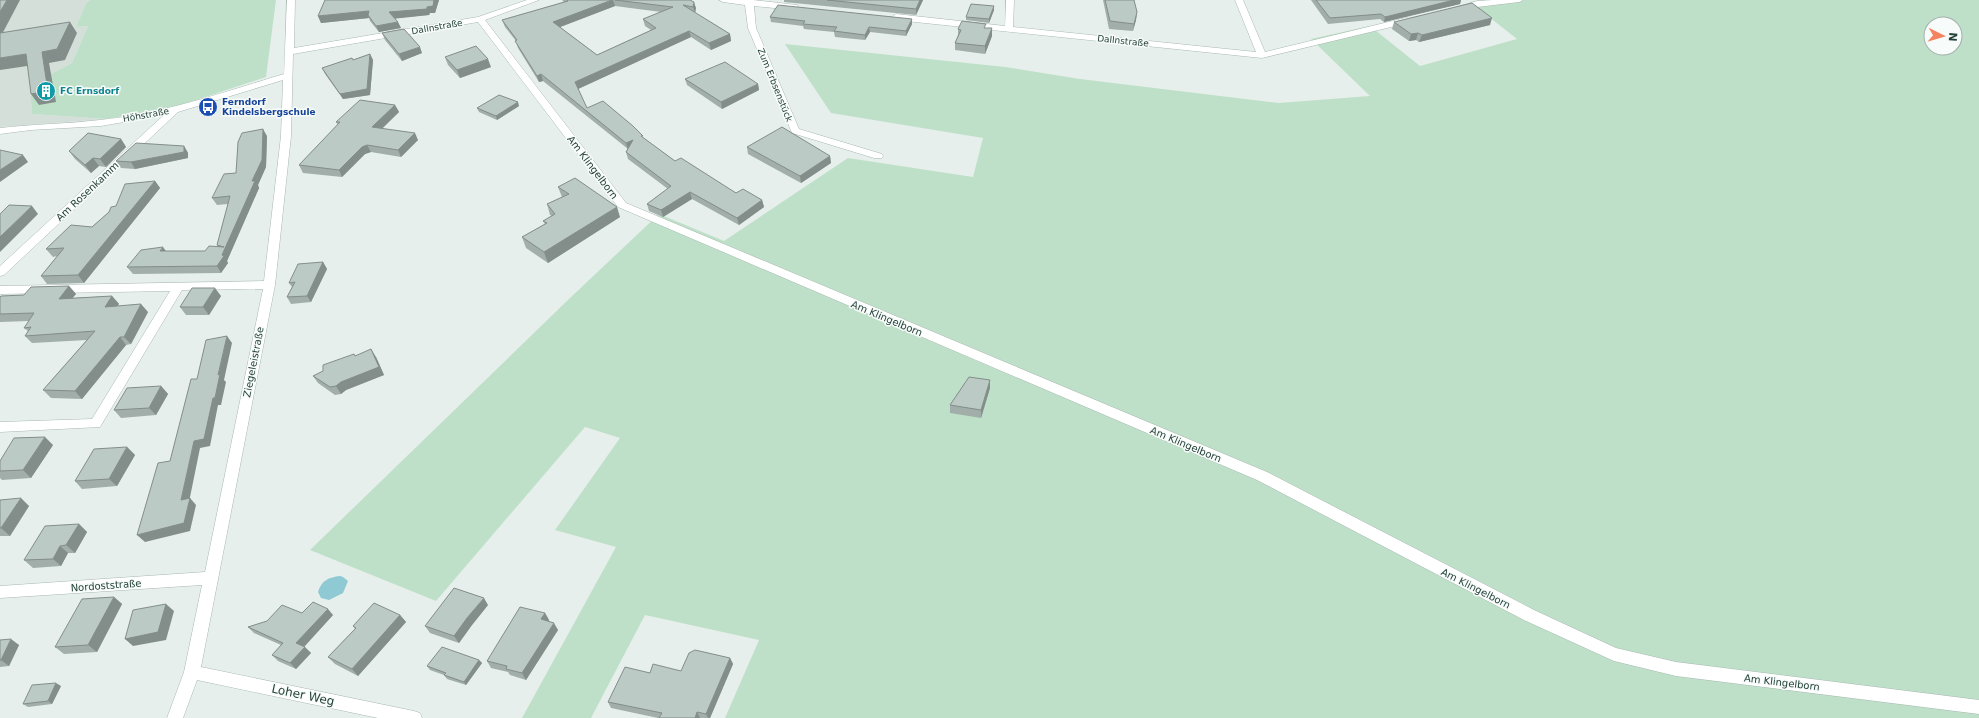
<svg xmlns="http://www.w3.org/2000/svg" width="1979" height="718" viewBox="0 0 1979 718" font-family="'DejaVu Sans',sans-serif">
<rect width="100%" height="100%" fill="#e6efeb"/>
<path fill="#d4dfda" d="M0 0H90L86 3 76 27 88 26 72 63 30 85 32 114 106 119 0 127Z"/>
<g fill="#bfe0c8" fill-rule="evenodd">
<path d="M90 0H276L266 77 172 108 106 119 32 114 30 85 72 63 88 26 76 27 86 3Z"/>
<path d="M1487 0H1979V718H725L759 640 645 615 591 718H522L616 547 555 530 620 438 585 427 436 601 310 550 570 298 659 214 724 241 848 158 973 177 983 138 831 113 785 44 1005 67 1080 79 1279 103 1370 96 1311 39 1370 26 1420 66 1517 39 1470 2ZM1931 24H1955V48H1931Z"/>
</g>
<path fill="#8ec9d4" d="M340 576 343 577 348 581 343 593 329 600 321 598 318 592C321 581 329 577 340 576Z"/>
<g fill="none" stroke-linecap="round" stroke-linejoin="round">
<g stroke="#a8b8b2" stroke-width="1">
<g id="minor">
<path d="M287 0H295L294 48 478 17 527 0H539L485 20 626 203 1267 472 1534 610 1616 648 1676 662 1979 700V714L1676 676 1614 661 1524 620 1257 480 618 207 478 22 293 54 291 136 275 285 201 667 414 711 420 713 422 718H378L197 680 183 718H167L184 672 202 585 0 598V586L205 572 263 289 182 290 100 427 0 432V422L92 419 170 291 0 294V286L264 281 281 136 283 80 178 112 4 275 0 276V266L164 115 101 126 31 130 0 134V128C33 124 67 124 100 120 163 114 224 92 284 74Z"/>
<path d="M719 0H753L797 5 798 7 794 10 754 6 756 28 799 129 882 154 883 156 882 158H874L792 133 748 28 745 5 723 2Z"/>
<path d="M1006 0H1014L1013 27 1256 52 1235 0H1243L1265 52 1409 17 1413 20 1412 22 1262 58 896 20 892 17 896 14 1005 26Z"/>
<path d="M1493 0H1523L1519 2 1477 7 1458 11 1454 8 1477 1Z"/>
</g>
</g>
<use href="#minor" fill="#fff" fill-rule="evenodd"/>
</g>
<g fill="#a1aea9" fill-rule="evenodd">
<path d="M325 0H439L435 13H430L429 15 395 18 401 28 379 32 370 21 369 18 321 23 318 16Z"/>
<path d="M562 0H690L696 8 695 13 730 34 731 41 711 50 691 37 578 89 587 108 643 138 675 161 736 193 762 200 764 207 739 225 692 199 663 217 649 211 647 204 668 189 628 159 626 152 628 149 543 81 539 82 518 48 516 41 505 27 502 20 564 2ZM615 6 661 12 643 19 645 26 651 30 597 55 560 27Z"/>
<path d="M784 0H923L916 15 784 2Z"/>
<path d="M1103 0H1134L1137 12 1136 20 1133 31 1109 29Z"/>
<path d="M1311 0H1461L1460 4 1384 22 1380 19 1328 24Z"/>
<path d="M994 6V10L989 23 966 20V17Z"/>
<path d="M770 17 912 19V24L906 36 870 32 865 40 835 37 834 32 804 29 803 26 771 22Z"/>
<path d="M1394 22 1490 25 1419 42 1416 40 1409 41 1392 29Z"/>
<path d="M986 28H992V36L985 54 955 50V43L958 35V29Z"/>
<path d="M382 33 422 53 402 61 385 40Z"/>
<path d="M370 54 373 60 370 95 343 99 325 74 322 68 353 60Z"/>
<path d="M445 57 491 67 460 78 448 65Z"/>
<path d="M685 79 758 84 759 90 722 109 687 85Z"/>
<path d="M395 105 399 112 382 129 418 140 401 157 371 152 365 154 342 177 303 173 299 165 338 125 336 122Z"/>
<path d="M519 106 497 120 479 112 477 108Z"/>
<path d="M267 136 266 167 258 185 259 188 227 261 228 263 221 273 133 274 127 267 166 251H205L218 247 217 245 228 204 217 205 212 198 236 173Z"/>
<path d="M121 139 126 147 106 167 99 166 91 173 75 159 69 151Z"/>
<path d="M184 146 188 153V158L135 169 121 168 116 161Z"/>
<path d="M747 147 830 156 831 163 801 183 748 154Z"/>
<path d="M155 181 160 188 84 283 47 284 41 276 57 256 53 257 46 249 92 227 116 206Z"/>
<path d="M558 187 620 217 548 263 526 248 522 237 545 224 543 221 552 216 550 215 547 204 562 197Z"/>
<path d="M323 262 327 269 311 302 291 304 287 297 292 287 289 283Z"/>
<path d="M69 286 76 294 72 298 112 296 119 304 117 306 148 312 131 344 126 345 82 399 51 398 43 390 87 340 32 343 25 336 28 331 24 328 29 321 0 322V297L24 295Z"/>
<path d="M221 296 209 315H186L180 307Z"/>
<path d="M354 354 355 356 376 357 384 375 346 390 341 394 335 395 318 383 313 376 323 371Z"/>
<path d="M161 386 168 394 156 415 121 418 114 410Z"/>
<path d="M990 388 981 418 950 413V405Z"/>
<path d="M53 445 31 478 2 480 0 478V461Z"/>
<path d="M127 447 135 455 117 486 82 489 75 481Z"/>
<path d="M0 500 29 506 10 536H0Z"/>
<path d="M79 524 87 532 75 553H68L61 566 33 568 24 560Z"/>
<path d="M114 597 122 604 97 652 64 654 55 647Z"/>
<path d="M488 605 472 625 459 643 430 633 425 626Z"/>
<path d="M302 613 333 615 304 647 311 653 296 669 278 661 272 655 281 645 254 633 248 627Z"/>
<path d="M545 613 549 620V621L558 630 526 680 510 675 508 672 491 668 487 661Z"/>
<path d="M400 615 406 622 358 676 335 664 328 657 355 629 353 626Z"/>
<path d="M0 640 19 645 9 666 0 667Z"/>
<path d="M730 658 733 664 710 718H658L611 708 608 702 650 673 681 671Z"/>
<path d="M479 660 482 663 466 685 447 679 444 675 430 670 427 666Z"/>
<path d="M61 686 52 704 28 707 23 704Z"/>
</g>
<g fill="#838d89">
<path d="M7 0H20L0 38V12Z"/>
<path d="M434 0H439L435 13H430L429 15 392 19 389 12 427 7Z"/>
<path d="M613 0 615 6 555 29 553 22Z"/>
<path d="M920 0H923L916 15V9Z"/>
<path d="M1454 0H1461L1460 4 1384 22 1385 17Z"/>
<path d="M694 2 696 8 695 13 693 7Z"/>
<path d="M994 6V10L989 23V19Z"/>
<path d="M369 11 368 15 369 18 321 23 318 16Z"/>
<path d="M1137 12 1136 20 1133 31 1134 24Z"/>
<path d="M1492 18 1490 25 1419 42 1422 35Z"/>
<path d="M912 19V24L906 36V31Z"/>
<path d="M70 22 77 33 65 60 49 63 56 102 39 105 31 94 42 52Z"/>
<path d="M398 22 401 28 379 32 376 26Z"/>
<path d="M869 27 870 32 865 40V35Z"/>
<path d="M992 28V36L985 54V46Z"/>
<path d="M689 31 691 37 578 89 575 82Z"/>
<path d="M1418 33 1416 40 1409 41 1411 34Z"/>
<path d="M730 34 731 41 711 50 709 43Z"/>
<path d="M420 47 422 53 402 61 399 54Z"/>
<path d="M26 54 34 65 0 70V58Z"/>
<path d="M370 54 373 60 370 95 343 99 340 94Z"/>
<path d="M488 59 491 67 460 78 457 70Z"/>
<path d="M541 74 543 81 539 82 537 76Z"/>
<path d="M758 84 759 90 722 109 721 102Z"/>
<path d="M518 102 519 106 497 120 496 116Z"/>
<path d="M395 105 399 112 376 134 372 127Z"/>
<path d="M263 129 267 136 266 167 258 185 259 188 227 261 228 263 221 273 217 266 222 255 252 181Z"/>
<path d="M415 133 418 140 401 157 398 150Z"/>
<path d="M121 139 126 147 106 167 100 159Z"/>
<path d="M633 140 628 150 626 143Z"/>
<path d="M367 145 371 152 365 154 342 177 339 170 362 147Z"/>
<path d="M184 146 188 153V158L135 169 131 162Z"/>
<path d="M23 155 28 162 0 182V170Z"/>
<path d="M830 156 831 163 801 183 800 176Z"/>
<path d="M93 158 99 166 91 173 85 165Z"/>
<path d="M155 181 160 188 84 283 78 275Z"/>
<path d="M690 192 692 199 663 217 661 210Z"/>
<path d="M762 200 764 207 739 225 737 218Z"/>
<path d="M32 206 38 214 0 252V237Z"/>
<path d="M617 207 620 217 548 263 544 252Z"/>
<path d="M163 247 168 254 160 251Z"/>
<path d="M323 262 327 269 311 302 307 296Z"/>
<path d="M69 286 76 294 65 307 59 299Z"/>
<path d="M215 288 221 296 209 315 203 307Z"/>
<path d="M112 296 119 304 111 315 105 307Z"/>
<path d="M141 304 148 312 131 344 124 337Z"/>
<path d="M227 336 232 343 224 380 226 382 221 405H218L210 446 200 448 188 507 181 500 194 441 213 398Z"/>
<path d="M120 337 126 345 82 399 75 391Z"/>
<path d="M371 349 376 357 384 375 346 390 341 394 336 386Z"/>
<path d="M990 380V388L981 418V410Z"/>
<path d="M161 386 168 394 156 415 149 408Z"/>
<path d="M45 437 53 445 31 478 23 470Z"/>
<path d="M127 447 135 455 117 486 109 479Z"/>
<path d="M21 498 29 506 10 536 1 528Z"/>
<path d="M190 498 196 505 190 531 145 542 137 535Z"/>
<path d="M79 524 87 532 75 553 66 545Z"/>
<path d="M60 546 68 553 61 566 53 559Z"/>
<path d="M114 597 122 604 97 652 88 645Z"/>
<path d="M484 598 488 605 472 625 459 643 454 636 467 618Z"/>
<path d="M166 604 174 611 166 640 133 646 125 639Z"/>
<path d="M328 609 333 615 302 649 296 643Z"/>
<path d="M545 613 549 620 545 627 541 619Z"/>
<path d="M400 615 406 622 358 676 352 669Z"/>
<path d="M554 623 558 630 526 680 522 673Z"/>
<path d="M11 639 19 645 9 666 1 660Z"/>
<path d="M305 647 311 653 296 669 290 663Z"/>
<path d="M730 658 733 664 710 718H708L706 714Z"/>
<path d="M479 660 482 663 466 685 464 682Z"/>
<path d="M56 683 61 686 52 704 48 701Z"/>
<path d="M697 712 700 718H695Z"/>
</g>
<g fill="#bbcac4" stroke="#838d89">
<path d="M0 0H7L0 12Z"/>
<path d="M325 0H434L433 6 427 7V9L389 12 398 22 376 26 368 15 369 11 318 16Z"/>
<path d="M567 0H612L553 22 597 55 656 28 643 19 673 7 615 0H690L694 2 693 7 683 5 730 34 709 43 689 31 575 82 587 108 603 101 633 126 643 136H641L675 161 681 158 736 193 743 189 762 200 737 218 690 192 661 210 647 204 671 186 626 152 633 140 626 143 541 74 537 76 515 41 517 40 502 20 568 1Z"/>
<path d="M827 0H920L916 9Z"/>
<path d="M1105 0H1134L1137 12 1134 24 1110 21Z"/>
<path d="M1316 0H1454L1385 17 1381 14 1330 18Z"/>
<path d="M1472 3 1492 18 1422 35 1418 33 1411 34 1394 22Z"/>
<path d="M971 4 994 6 989 19 966 17Z"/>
<path d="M778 5 912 19 906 31 869 27 865 35 834 31 837 27 803 24 805 21 770 17Z"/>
<path d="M962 21 986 24 984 28H992L985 46 955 43 961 30 958 29Z"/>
<path d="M70 22 57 49 42 52 48 91 31 94 26 54 0 58V33Z"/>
<path d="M404 29 420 47 399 54 382 33Z"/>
<path d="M476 46 488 59 457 70 445 57Z"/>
<path d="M370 54 367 89 340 94 322 68 352 58 353 60Z"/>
<path d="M725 62 758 84 721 102 685 79Z"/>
<path d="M499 95 518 102 496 116 477 108Z"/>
<path d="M360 100 395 105 372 127 415 133 398 150 367 145 362 147 339 170 299 165 340 122H336Z"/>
<path d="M782 127 830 156 800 176 747 147Z"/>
<path d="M263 129 262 160 252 181H255L222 255 224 256 217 266 127 267 141 250 163 247 160 251H205L209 246 224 247 217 245 230 196 212 198 224 174 236 173 238 142 242 133Z"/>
<path d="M88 133 121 139 100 159 93 158 85 165 69 151Z"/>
<path d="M136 143 184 146V152L131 162 116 161Z"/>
<path d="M0 150 23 155 0 170Z"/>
<path d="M575 178 617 207 544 252 522 237 547 223 543 221 555 214 547 204 569 194 558 187Z"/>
<path d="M155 181 78 275 41 276 64 248 46 249 71 225 92 227 109 212 111 207 116 206 125 184Z"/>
<path d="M9 205 32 206 0 237V214Z"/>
<path d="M323 262 307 296 287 297 295 282 289 283 298 264Z"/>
<path d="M69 286 59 299 112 296 105 307 141 304 124 337H120L75 391 43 390 95 331 25 336 31 327 24 328 34 313 0 314V297L1 296 24 295 31 287Z"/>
<path d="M192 288H215L203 307H180Z"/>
<path d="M227 336 218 375 220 374 215 398H213L204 439 194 441 181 500 190 498 184 523 137 535 158 463 170 461 191 379H197L206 340Z"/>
<path d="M371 349 379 367 341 382 336 386 330 387 313 376 323 371V365L354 354 355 356Z"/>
<path d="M969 377 990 380 981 410 950 405Z"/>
<path d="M161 386 149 408 114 410 127 388Z"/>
<path d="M45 437 23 470 0 471V461L14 438Z"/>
<path d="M127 447 109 479 75 481 94 449Z"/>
<path d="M21 498 1 528H0V500Z"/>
<path d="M79 524 66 545 60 546 53 559 24 560 45 526Z"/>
<path d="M454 588 484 598 467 618 454 636 425 626Z"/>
<path d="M114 597 88 645 55 647 82 599Z"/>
<path d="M313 602 328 609 296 643 305 647 290 663 272 655 283 643 248 627 267 621 282 605 302 613Z"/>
<path d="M374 603 400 615 352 669 328 657 356 628 353 626Z"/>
<path d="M166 604 158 632 125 639 133 610Z"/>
<path d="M520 607 545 613 541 619 554 623 522 673 506 669 507 666 487 661Z"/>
<path d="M11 639 1 660H0V640Z"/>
<path d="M442 647 479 660 464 682 444 675 446 673 427 666Z"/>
<path d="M695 650 730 658 706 714 697 712 695 718H659L662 713 608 702 625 667 650 673 653 664 681 671 689 653Z"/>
<path d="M56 683 48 701 23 704 32 685Z"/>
</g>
<defs>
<g id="building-disc" transform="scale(1)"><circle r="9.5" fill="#0f9aa8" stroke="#f7fbf9"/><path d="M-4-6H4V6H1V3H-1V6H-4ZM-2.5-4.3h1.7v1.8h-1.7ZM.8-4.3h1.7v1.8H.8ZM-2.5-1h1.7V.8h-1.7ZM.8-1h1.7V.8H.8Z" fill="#fff"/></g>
<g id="bus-disc" transform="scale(1)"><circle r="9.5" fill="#1a4fb4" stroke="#f7fbf9"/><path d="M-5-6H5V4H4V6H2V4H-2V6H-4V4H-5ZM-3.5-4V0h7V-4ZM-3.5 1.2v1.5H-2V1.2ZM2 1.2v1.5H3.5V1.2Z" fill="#fff"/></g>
</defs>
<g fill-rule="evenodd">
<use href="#building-disc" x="46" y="91"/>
<use href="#bus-disc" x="208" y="107"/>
</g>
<g text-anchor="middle" stroke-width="3" stroke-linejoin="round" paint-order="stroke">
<g font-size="9" fill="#24423a" stroke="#f7fbf9">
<text transform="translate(437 27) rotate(-10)" y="3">Dallnstraße</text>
<text transform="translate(1123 41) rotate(6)" y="3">Dallnstraße</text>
<text transform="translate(775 85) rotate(68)" y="3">Zum Erbsenstück</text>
<text transform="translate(146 115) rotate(-10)" y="3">Höhstraße</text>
</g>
<g font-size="9" font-weight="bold" fill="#0d838f" stroke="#f7fbf9" text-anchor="start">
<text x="60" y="94">FC Ernsdorf</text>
</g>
<g font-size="9" font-weight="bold" fill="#164399" stroke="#f7fbf9" text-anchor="start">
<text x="222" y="105">Ferndorf<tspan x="222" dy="10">Kindelsbergschule</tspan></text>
</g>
<g font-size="10" fill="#24423a" stroke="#f7fbf9">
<text transform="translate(593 167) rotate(53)" y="4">Am Klingelborn</text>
<text transform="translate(87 191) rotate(-43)" y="4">Am Rosenkamm</text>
<text transform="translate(887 318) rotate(23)" y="4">Am Klingelborn</text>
<text transform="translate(253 362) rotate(-79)" y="4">Ziegeleistraße</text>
<text transform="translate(1186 444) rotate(23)" y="4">Am Klingelborn</text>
<text transform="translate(106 585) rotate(-4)" y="4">Nordoststraße</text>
<text transform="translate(1476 588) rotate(27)" y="4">Am Klingelborn</text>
<text transform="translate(1782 682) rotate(7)" y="4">Am Klingelborn</text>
</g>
<g font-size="12" fill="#24423a" stroke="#f7fbf9">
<text transform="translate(303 695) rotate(12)" y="4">Loher Weg</text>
</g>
</g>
<g transform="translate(1943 36) rotate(95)"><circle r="19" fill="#f7fbf9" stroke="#a3b1ad"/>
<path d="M0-3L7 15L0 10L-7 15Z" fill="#f4845f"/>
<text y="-6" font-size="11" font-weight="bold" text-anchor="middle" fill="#24423a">N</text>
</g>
</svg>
